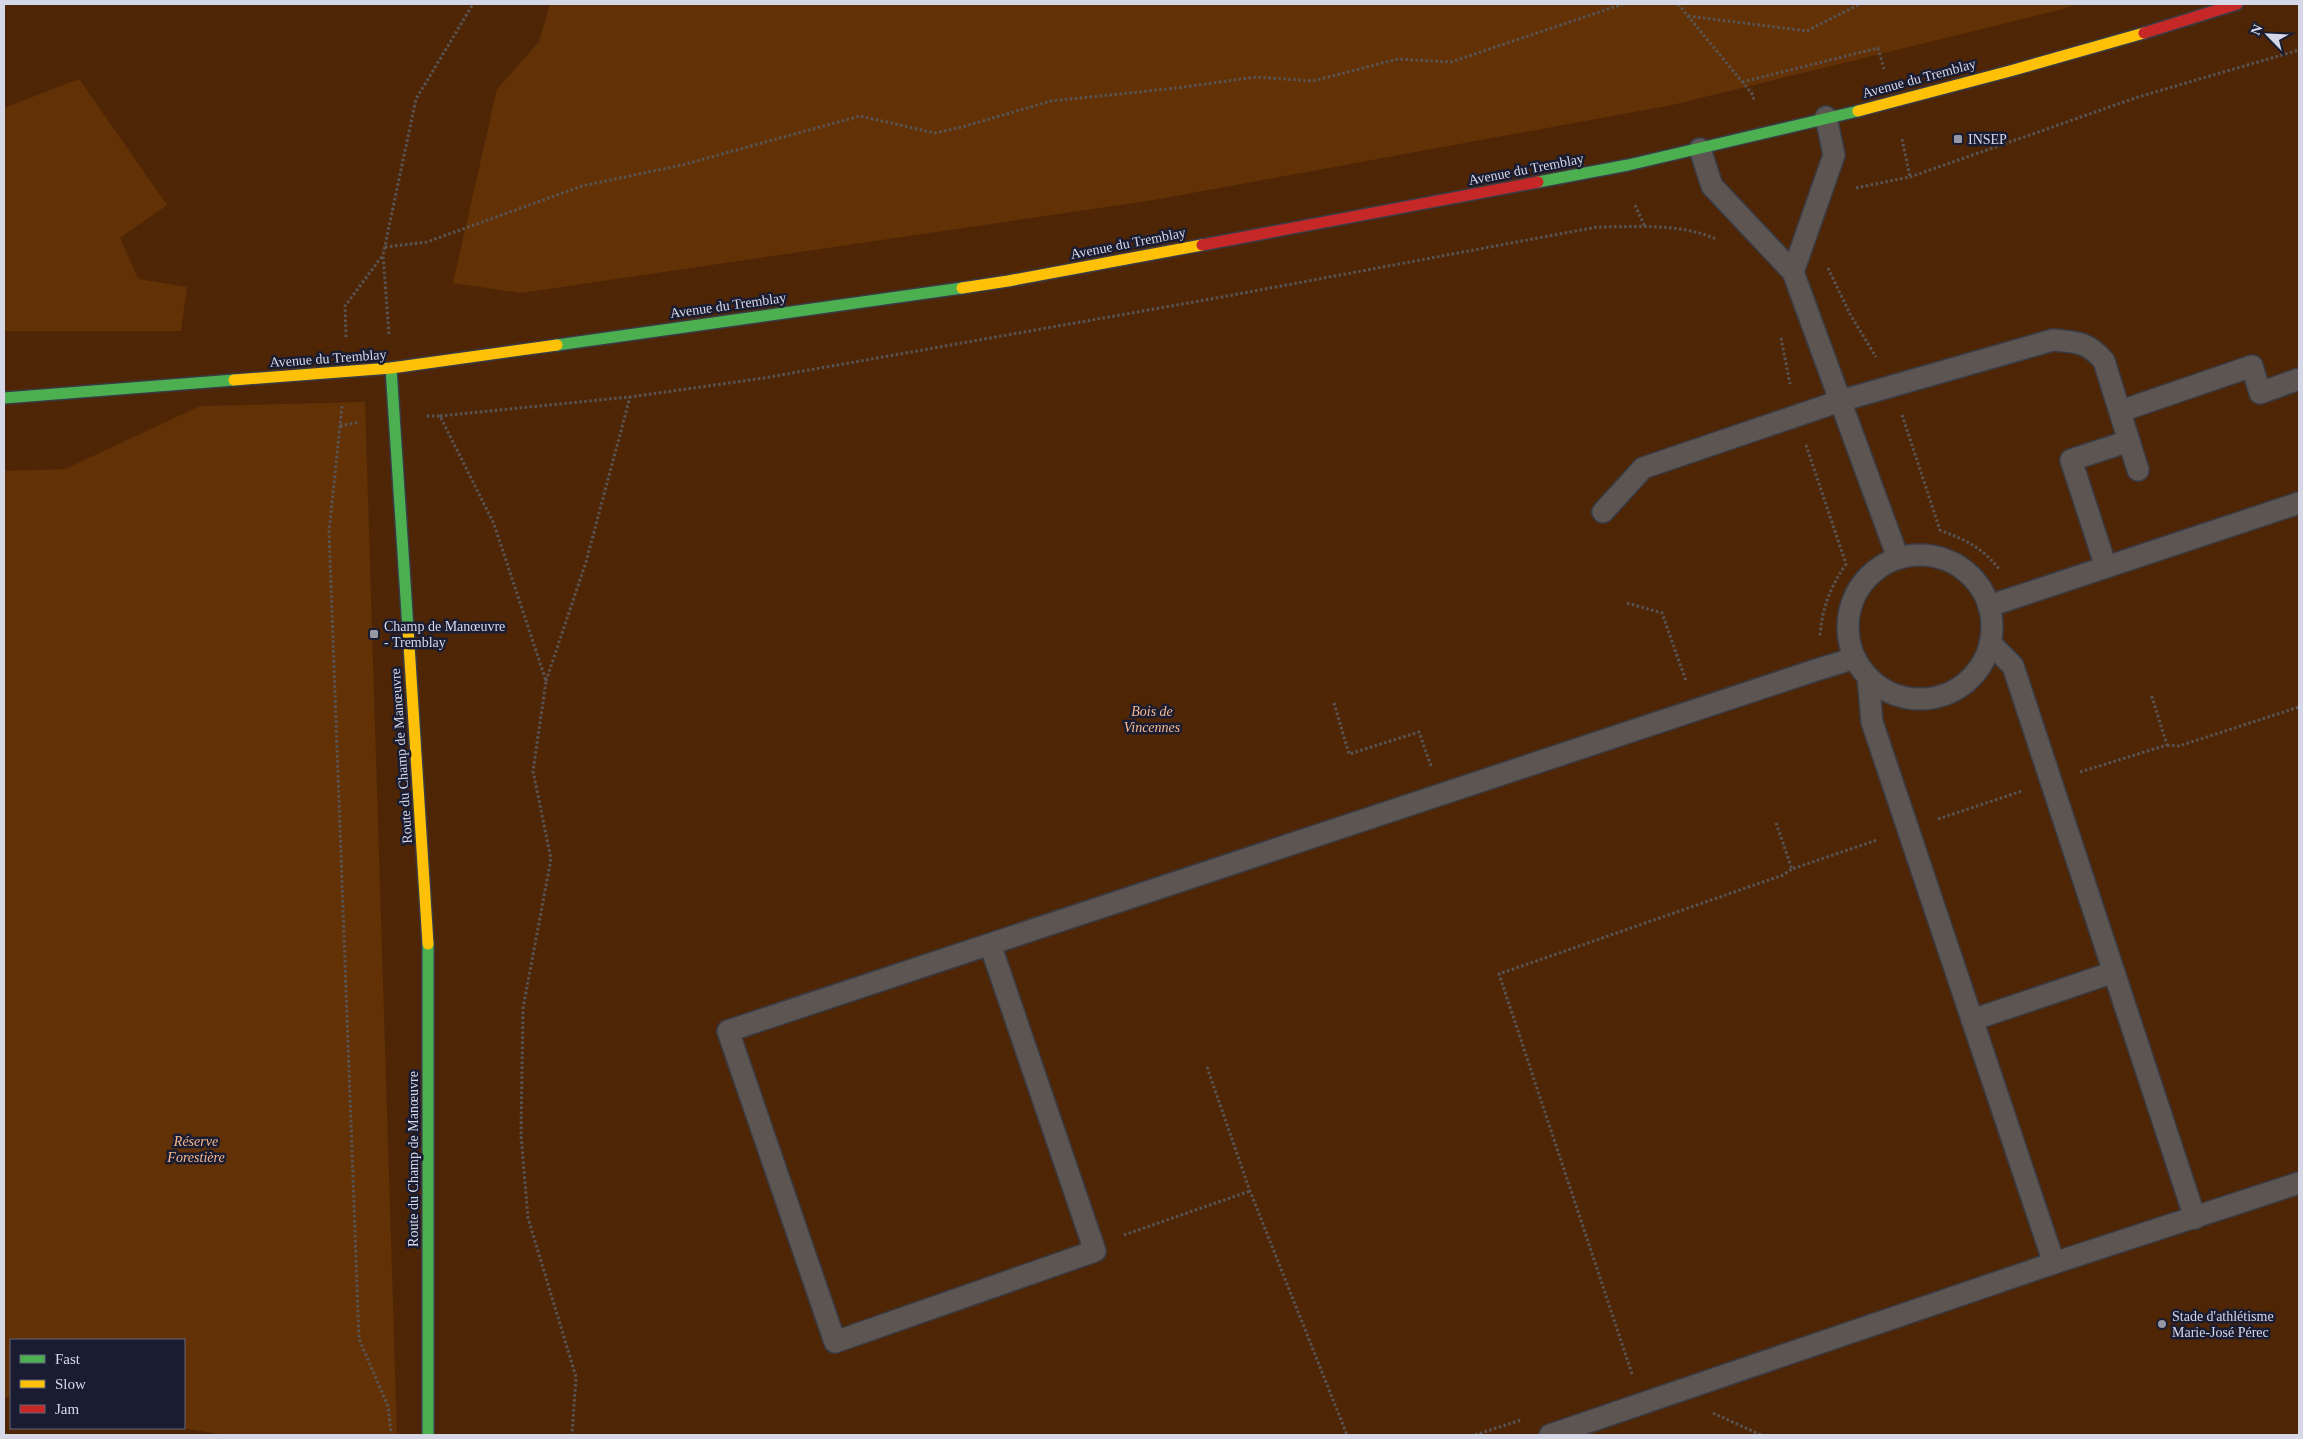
<svg xmlns="http://www.w3.org/2000/svg" width="2303" height="1439" viewBox="0 0 2303 1439" font-family="Georgia,serif">
<rect width="100%" height="100%" fill="#1f202c"/>
<path fill="#4e2606" fill-rule="evenodd" d="M4 4H2299V1435H4ZM11 1340H184V1428H11Z"/>
<g fill="#623206">
<path d="M550 4H2078L2059 10 1672 105 1154 200 521 293 453 283 497 89 539 42Z"/>
<path d="M79 79 167 205 120 238 138 279 187 287 181 331H4V108Z"/>
<path d="M365 402 397 1435H226L182 1428 184 1340H11V1398L4 1397V471L65 469 200 406Z"/>
</g>
<g fill="none" stroke-linecap="round" stroke-linejoin="round">
<g stroke="#393b45" stroke-width="24">
<g id="lane">
<path d="M1700 149 1712 186 1793 272 1898 558"/>
<path d="M1793 272 1834 155 1826 117"/>
<path d="M2121 411 2252 366 2260 393 2299 379"/>
<path d="M1603 512 1643 468 1840 401 2053 340C2077 342 2088 342 2104 361L2138 470"/>
<circle cx="1920" cy="627" r="72"/>
<path d="M2106 567 2071 460 2129 441"/>
<path d="M1989 606 2299 503"/>
<path d="M1990 643 2013 666 2195 1218"/>
<path d="M1868 677 1872 722 2054 1263"/>
<path d="M990 944 1095 1251 835 1342 728 1031 1816 670 1855 658"/>
<path d="M1972 1020 2114 972"/>
<path d="M1550 1435 2054 1263 2299 1183"/>
</g>
</g>
<g stroke="#393b45" stroke-width="14">
<g id="fast">
<path d="M1538 182 1628 165 1858 111"/>
<path d="M557 345 962 288"/>
<path d="M391 368 408 629"/>
<path d="M4 398 234 380"/>
<path d="M428 944V1435"/>
</g>
</g>
<g stroke="#393b45" stroke-width="14">
<g id="slow">
<path d="M1858 111 2010 71 2144 33"/>
<path d="M962 288 1008 281 1202 245"/>
<path d="M234 380 391 368 557 345"/>
<path d="M408 629 428 944"/>
</g>
</g>
<g stroke="#393b45" stroke-width="14">
<g id="jam">
<path d="M2144 33 2237 4"/>
<path d="M1202 245 1538 182"/>
</g>
</g>
<g stroke="#595454" stroke-width="3" stroke-dasharray="2.5 2.5" stroke-linecap="butt">
<path d="M1678 4 1753 95 1754 101"/>
<path d="M1688 16 1807 31 1860 4"/>
<path d="M1742 82 1878 48 1884 69"/>
<path d="M1902 139 1910 177"/>
<path d="M1856 188 1910 177 2138 97 2299 50"/>
<path d="M1635 205 1645 227"/>
<path d="M385 247 427 242 582 186 682 165 860 116 935 133 962 127 1051 101 1177 88 1256 77 1313 81 1398 59 1451 62 1623 4"/>
<path d="M1828 268 1850 314 1876 357"/>
<path d="M389 334 383 255 416 99 473 4"/>
<path d="M346 337 345 306 383 255"/>
<path d="M1781 338 1790 384"/>
<path d="M342 406 329 532 359 1339 388 1406 391 1432"/>
<path d="M1902 415 1940 530C1965 540 1982 547 1999 569"/>
<path d="M427 416H440L494 524 546 681 533 771 551 859 523 1008 521 1135 528 1218 576 1377 572 1435"/>
<path d="M440 416 630 397 764 378 1222 297 1597 227C1637 227 1680 223 1716 239"/>
<path d="M340 426 359 422"/>
<path d="M1806 445 1846 564C1830 588 1822 608 1820 636"/>
<path d="M1627 603 1662 613 1686 681"/>
<path d="M546 681 586 562 630 397"/>
<path d="M1334 703 1349 754 1419 732 1431 766"/>
<path d="M2167 745 2179 746 2299 707"/>
<path d="M2080 772 2167 745 2151 694"/>
<path d="M1938 819 2022 791"/>
<path d="M1776 823 1792 869 1877 840"/>
<path d="M1207 1067 1250 1191 1347 1435"/>
<path d="M1124 1235 1250 1191"/>
<path d="M1632 1374 1499 974 1783 875 1792 869"/>
<path d="M1713 1413 1761 1435"/>
<path d="M1475 1435 1521 1420"/>
</g>
<use href="#lane" stroke="#5c5552" stroke-width="21"/>
<use href="#fast" stroke="#4caf50" stroke-width="11"/>
<use href="#slow" stroke="#ffc107" stroke-width="11"/>
<use href="#jam" stroke="#c62828" stroke-width="11"/>
</g>
<g fill="#9698a6" stroke="#1a1c31" stroke-width="2">
<rect x="1953" y="134" width="10" height="10" rx="2.5"/>
<rect x="369" y="629" width="10" height="10" rx="2.5"/>
<circle cx="2162" cy="1324" r="5"/>
</g>
<g text-anchor="middle" stroke-width="5" stroke-linejoin="round" paint-order="stroke">
<g font-size="14" fill="#d6d8e7" stroke="#1a1c31">
<text transform="translate(1919 78) rotate(-15)" y="5">Avenue du Tremblay</text>
<text transform="translate(1526 169) rotate(-11)" y="5">Avenue du Tremblay</text>
<text transform="translate(1128 243) rotate(-11)" y="5">Avenue du Tremblay</text>
<text transform="translate(728 305) rotate(-8)" y="5">Avenue du Tremblay</text>
<text transform="translate(328 358) rotate(-4)" y="5">Avenue du Tremblay</text>
<text transform="translate(401 756) rotate(-94)" y="5">Route du Champ de Manœuvre</text>
<text transform="translate(413 1159) rotate(-90)" y="5">Route du Champ de Manœuvre</text>
</g>
<g font-size="14" fill="#d6d8e7" stroke="#1a1c31" text-anchor="start">
<text x="1968" y="144">INSEP</text>
<text x="384" y="631">Champ de Manœuvre<tspan x="384" dy="16">- Tremblay</tspan></text>
<text x="2172" y="1321">Stade d'athlétisme<tspan x="2172" dy="16">Marie-José Pérec</tspan></text>
</g>
<g font-size="14" font-style="italic" fill="#f8b98f" stroke="#1a1c31">
<text x="1152" y="716">Bois de<tspan x="1152" dy="16">Vincennes</tspan></text>
<text x="196" y="1146">Réserve<tspan x="196" dy="16">Forestière</tspan></text>
</g>
</g>
<rect width="2303" height="1439" fill="none" stroke="#d6d8e7" stroke-width="10"/>
<rect x="10" y="1339" width="175" height="90" fill="#1a1c31" stroke="#65677a"/>
<rect x="20" y="1355" width="25" height="8" fill="#4caf50" stroke="#65677a"/>
<text x="55" y="1364" font-size="15" fill="#d6d8e7">Fast</text>
<rect x="20" y="1380" width="25" height="8" fill="#ffc107" stroke="#65677a"/>
<text x="55" y="1389" font-size="15" fill="#d6d8e7">Slow</text>
<rect x="20" y="1405" width="25" height="8" fill="#c62828" stroke="#65677a"/>
<text x="55" y="1414" font-size="15" fill="#d6d8e7">Jam</text>
<g transform="translate(2268 35) rotate(294)" stroke="#1a1c31" stroke-width="4" paint-order="stroke">
<path d="M0-4L9 19L0 12L-9 19Z" fill="#d6d8e7"/>
<text y="-8" font-size="14" font-weight="bold" text-anchor="middle" fill="#d6d8e7">N</text>
</g>
</svg>
